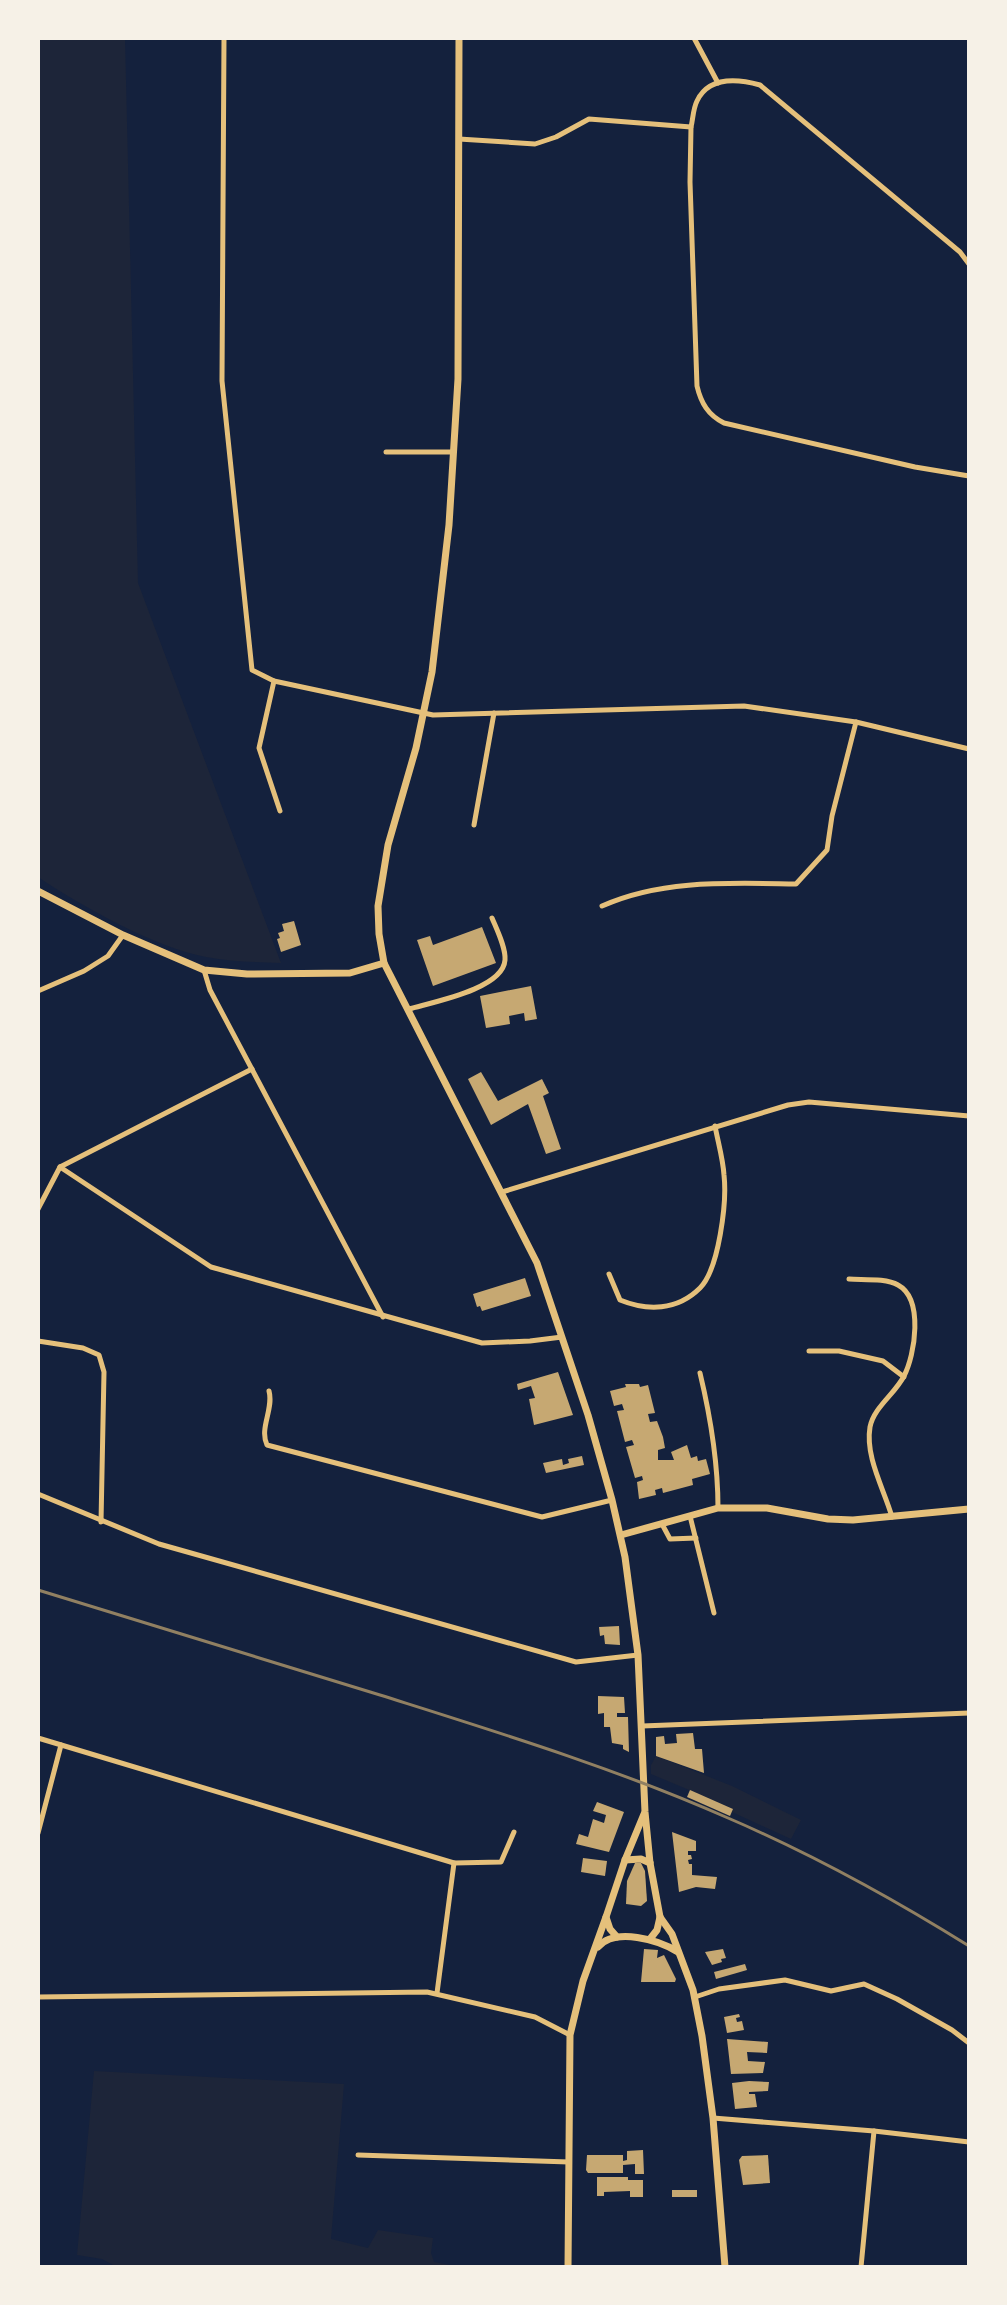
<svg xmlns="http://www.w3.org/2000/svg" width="1007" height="2305" viewBox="0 0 1007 2305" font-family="'Times New Roman',serif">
<rect width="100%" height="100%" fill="#14213d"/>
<g fill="#1d2539">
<path d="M38 38H125L138 583 281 963C256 962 231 962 206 957 154 947 83 907 38 877Z"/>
<path d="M656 1756 732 1786 801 1820 791 1839 732 1812V1808L651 1774V1765Z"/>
<path d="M94 2071 344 2084 331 2239 368 2248 378 2230 433 2238 431 2253 434 2262 461 2267H117L102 2259 77 2255Z"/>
</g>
<g fill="#c6a872">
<path d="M294 921 301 945 281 952 277 939 280 938 278 933 284 931 282 924Z"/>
<path d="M482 927 496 963 433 986 417 940 430 936 433 945Z"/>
<path d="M531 986 537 1019 525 1021 524 1013 509 1016 510 1024 486 1028 480 996Z"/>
<path d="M481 1072 498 1101 542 1079 549 1093 543 1096 561 1149 546 1154 528 1104 491 1125 468 1079Z"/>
<path d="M525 1278 531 1296 482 1311 480 1306 477 1307 473 1294Z"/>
<path d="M558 1372 573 1415 534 1425 529 1399 535 1398 531 1386 518 1390 517 1384Z"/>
<path d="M625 1384H639L640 1387 648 1385 655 1413 648 1414 650 1422 657 1421 663 1437 665 1448 658 1450V1460H674L671 1452 687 1445 691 1458 697 1456 698 1461 706 1459 710 1474 692 1479 693 1485 663 1493 662 1488 655 1490 656 1495 639 1499 637 1482 643 1480 642 1476 635 1478 626 1447 634 1445 632 1440 625 1442 617 1411 624 1410 622 1404 614 1406 610 1391 626 1387Z"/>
<path d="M582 1456 584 1465 546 1473 543 1463 562 1459 563 1465 569 1463 568 1459Z"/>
<path d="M619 1626 620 1645 605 1644 604 1635 600 1636 599 1627Z"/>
<path d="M598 1696 624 1697 625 1713H617V1717H628L629 1752 623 1749V1745L612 1743 610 1727H604V1713L598 1714Z"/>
<path d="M693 1733 695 1749H702L704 1773 656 1756V1737L664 1736 665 1744 677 1743 676 1734Z"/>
<path d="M690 1790 733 1809 730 1816 687 1797Z"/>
<path d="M597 1802 624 1812 609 1852 576 1844 579 1834 588 1837 593 1819 604 1823 606 1815 593 1811Z"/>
<path d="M672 1832 696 1841V1851H688V1855H691L692 1859 688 1860 689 1864H692V1875L717 1877 715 1889 696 1887 679 1892Z"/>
<path d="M583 1858 607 1861 605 1876 581 1872Z"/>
<path d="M635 1863H641L645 1871 647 1901 641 1906 626 1904 627 1881Z"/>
<path d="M644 1949 658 1950 657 1958 664 1955 676 1979 675 1982H641Z"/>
<path d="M723 1949 726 1958 721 1959 722 1962 712 1965 705 1952Z"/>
<path d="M745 1964 747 1970 716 1979 714 1972Z"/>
<path d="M739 2014 740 2017 736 2018 737 2022 742 2021 744 2030 727 2033 724 2017Z"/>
<path d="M727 2039 768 2042 767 2053 747 2052 748 2061 765 2062 763 2073 731 2074Z"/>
<path d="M749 2081 769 2082 768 2091 749 2092V2094H755L757 2107 735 2109 732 2083Z"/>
<path d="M643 2150 644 2174H635V2164L623 2165V2173H588L586 2170 587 2155H623V2161L627 2160V2151Z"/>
<path d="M768 2155 770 2183 743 2185 739 2160 742 2156Z"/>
<path d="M597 2177H628V2180H643V2197H630V2191L604 2192V2196H597Z"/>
<rect x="672" y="2190" width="25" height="7"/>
</g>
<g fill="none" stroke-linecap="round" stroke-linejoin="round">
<g stroke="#e5c07b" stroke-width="5">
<path d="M224 38 222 381 252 670 274 681 433 715 744 706 856 722 969 749"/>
<path d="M694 38 718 83"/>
<path d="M691 127 690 182 697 386C701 403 708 415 724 423L915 467 969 476"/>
<path d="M459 139 535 144 556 137 589 119 691 127C693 119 693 109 697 101 709 76 738 79 760 85L960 252 969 264"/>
<path d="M386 452H453"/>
<path d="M274 681 259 748 280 811"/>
<path d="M474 825 494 713"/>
<path d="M602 906C662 879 731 883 796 884L827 850 832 816 856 722"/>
<path d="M204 970 210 990 383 1317"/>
<path d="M38 991 84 971 108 956 123 935"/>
<path d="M409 1009C433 1002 503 989 505 960 506 948 497 930 492 918"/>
<path d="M60 1167 211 1267 482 1343 530 1341 562 1337"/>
<path d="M502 1192 788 1105 809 1102 969 1116"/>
<path d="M38 1209 60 1167 252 1069"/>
<path d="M609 1274 620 1300C647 1311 677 1311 700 1288 719 1269 727 1202 724 1175 723 1159 718 1142 715 1126"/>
<path d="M849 1279C863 1280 886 1278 898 1285 924 1299 915 1355 904 1376 895 1394 874 1407 870 1427 865 1457 884 1489 892 1517"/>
<path d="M38 1341 83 1348 99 1355 104 1372 101 1522"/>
<path d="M809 1351H839L883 1361 904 1377"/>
<path d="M700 1373C711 1419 718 1461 718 1508"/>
<path d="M269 1391C274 1409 259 1428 267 1445L542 1517 612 1500"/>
<path d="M38 1494 159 1544 576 1662 638 1655"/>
<path d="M690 1516 714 1613"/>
<path d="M662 1524 670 1539 696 1538"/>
<path d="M642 1726 969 1713"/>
<path d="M38 1738 454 1863 501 1862 514 1832"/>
<path d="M38 1833 61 1745"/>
<path d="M437 1993 454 1863"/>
<path d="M38 1997 427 1992 535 2017 570 2035"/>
<path d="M695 1997 719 1989 785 1980 831 1991 864 1984 897 1999 952 2030 969 2043"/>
<path d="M713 2118 874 2131 969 2142"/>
<path d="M358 2155 569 2162"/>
<path d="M861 2267 874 2131"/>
</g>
<g stroke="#e5c07b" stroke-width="7">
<path d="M459 38 458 379 449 525 432 672 416 748 388 845 378 906 379 934 384 963 537 1263 588 1415 612 1500 625 1557 638 1655 645 1812 650 1863 660 1917 672 1934 693 1990 702 2036 713 2118 725 2267"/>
<path d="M38 891 123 935 204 970 247 974 350 973 384 963"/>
<path d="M621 1535 718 1508H767L828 1519 853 1520 969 1509"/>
<path d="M625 1860 641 1859 650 1863"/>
<path d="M617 1937 610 1929 606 1917 625 1860 644 1814"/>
<path d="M650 1939 657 1930 660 1917"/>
<path d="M598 1947C615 1927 659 1940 678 1952"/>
<path d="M568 2267 570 2035 583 1981 606 1917"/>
</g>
<path stroke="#918062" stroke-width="3" d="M38 1590C152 1625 266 1660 380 1695 497 1732 615 1768 728 1818 812 1854 892 1898 969 1946"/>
</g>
<rect width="1007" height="2305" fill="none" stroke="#f6f1e7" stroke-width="80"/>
</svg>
